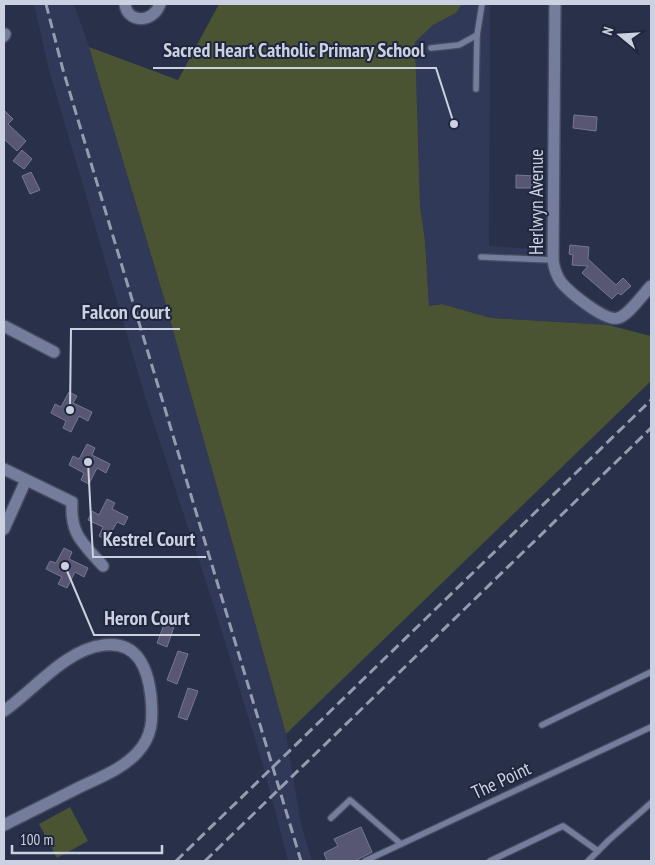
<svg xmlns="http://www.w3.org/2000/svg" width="655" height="865" viewBox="0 0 655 865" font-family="'PT Sans Narrow',sans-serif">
<rect width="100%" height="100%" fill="#293049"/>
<g fill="#303958">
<path d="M34 4H74L89 47 164 298 286 734 301 824 312 861H288L263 765 213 603 147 403 49 70Z"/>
<path d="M462 4H490L489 246 547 250 548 271 554 284 608 325 491 318 442 304 429 306 425 241 420 206 415 41 433 25 456 13Z"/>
</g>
<g fill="#4a5332">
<path d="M219 4H462L456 13 433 25 415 42 420 206 425 241 429 306 442 304 491 318 608 325 651 336V381L286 734 164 298 89 47 178 80Z"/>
<path d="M70 807 88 841 57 858 39 824Z"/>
</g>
<g fill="#575773" stroke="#777795">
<path d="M4 110 13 119 8 124 26 141 17 151 4 139Z"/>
<path d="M574 115 597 117 596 131 573 128Z"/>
<path d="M22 150 32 159 24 169 13 161Z"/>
<path d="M31 172 40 190 30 194 22 176Z"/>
<path d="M516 175 535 176V188H516Z"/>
<path d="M570 245 589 247 588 259 616 285 623 278 631 286 621 295 618 293 612 299 582 273 588 266 572 265 573 255 569 254Z"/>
<path d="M69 392 77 396 73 403 92 412 88 421 79 416 71 432 63 428 66 421 51 413 55 404 61 407Z"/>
<path d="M87 444 95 448 92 455 110 464 106 473 97 468 89 484 81 480 84 473 69 465 73 456 79 459Z"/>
<path d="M107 499 115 503 112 509 128 517 124 525 117 522 107 540 99 536 103 527 88 520 92 511 99 515Z"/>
<path d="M64 548 72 552 69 559 88 568 84 577 75 572 67 588 58 584 62 577 46 569 50 561 56 563Z"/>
<path d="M168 614 177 618 167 647 157 643Z"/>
<path d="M178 651 188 654 177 684 167 680Z"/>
<path d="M188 688 198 691 187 720 178 717Z"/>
<path d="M361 827 372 852 355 861H327L324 853 338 846 334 839Z"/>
</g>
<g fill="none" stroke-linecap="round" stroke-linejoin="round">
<g stroke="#464c60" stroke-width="8">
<g id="service">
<path d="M431 48 459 45 477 35"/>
<path d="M476 89 477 35 482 4"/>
<path d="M481 257 553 260"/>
<path d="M542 725 651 672"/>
<path d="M331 818 350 800 401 844"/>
<path d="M365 861 651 727"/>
<path d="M490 861 563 826 598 851"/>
<path d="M588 861 609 840 651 803"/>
</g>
</g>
<g stroke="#464c60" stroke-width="14">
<g id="minor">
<path d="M125 4C127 23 153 24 160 4"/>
<path d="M555 4 553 260C554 268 556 275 561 282 569 292 605 322 618 318 628 316 644 293 651 286"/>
<path d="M4 36 5 34"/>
<path d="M4 326 54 352"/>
<path d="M4 469 72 502C70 535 83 543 103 566"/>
<path d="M4 529 26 480"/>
<path d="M4 711C34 690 66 649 104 645 138 641 148 669 151 697 153 718 153 736 137 753 122 769 101 777 82 786 56 799 30 812 4 825"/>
</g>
</g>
<use href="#service" stroke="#747d9b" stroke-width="5.5"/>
<use href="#minor" stroke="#747d9b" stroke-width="11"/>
<g stroke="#959caf" stroke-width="3" stroke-dasharray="10 5" stroke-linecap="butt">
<path d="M46 4 63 70 301 861"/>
<path d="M176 861 651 400"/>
<path d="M205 861 651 428"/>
</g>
</g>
<g text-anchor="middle" stroke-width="4" stroke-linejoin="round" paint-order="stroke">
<g font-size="19" fill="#cbd1e1" stroke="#1f263e">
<text transform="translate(536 202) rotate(-90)" y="7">Herlwyn Avenue</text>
<text transform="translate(501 780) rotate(-25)" y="7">The Point</text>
</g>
</g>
<path fill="none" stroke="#cbd1e1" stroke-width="2" d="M454 124L436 68H153M70 410L71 329H180M88 462L93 557H206M65 566L94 635H200"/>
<g fill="#cbd1e1" stroke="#1f263e" stroke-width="2">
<circle cx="454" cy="124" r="5"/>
<circle cx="70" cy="410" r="5"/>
<circle cx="88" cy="462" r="5"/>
<circle cx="65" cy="566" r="5"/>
</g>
<g font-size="20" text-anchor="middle" font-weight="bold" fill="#cbd1e1" stroke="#1f263e" stroke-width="4" stroke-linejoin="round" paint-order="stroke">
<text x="294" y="57">Sacred Heart Catholic Primary School</text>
<text x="126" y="319">Falcon Court</text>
<text x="149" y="546">Kestrel Court</text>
<text x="147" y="625">Heron Court</text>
</g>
<rect width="655" height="865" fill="none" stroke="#cbd1e1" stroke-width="10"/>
<g transform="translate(620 35) rotate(288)" stroke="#1f263e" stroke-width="4" paint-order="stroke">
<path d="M0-4L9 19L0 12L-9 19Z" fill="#cbd1e1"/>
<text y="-8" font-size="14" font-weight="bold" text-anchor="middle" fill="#cbd1e1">N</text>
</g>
<path d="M12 845v8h150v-8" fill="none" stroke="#cbd1e1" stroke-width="2.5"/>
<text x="20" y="845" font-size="15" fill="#cbd1e1" stroke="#1f263e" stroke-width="4" paint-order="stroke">100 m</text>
</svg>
